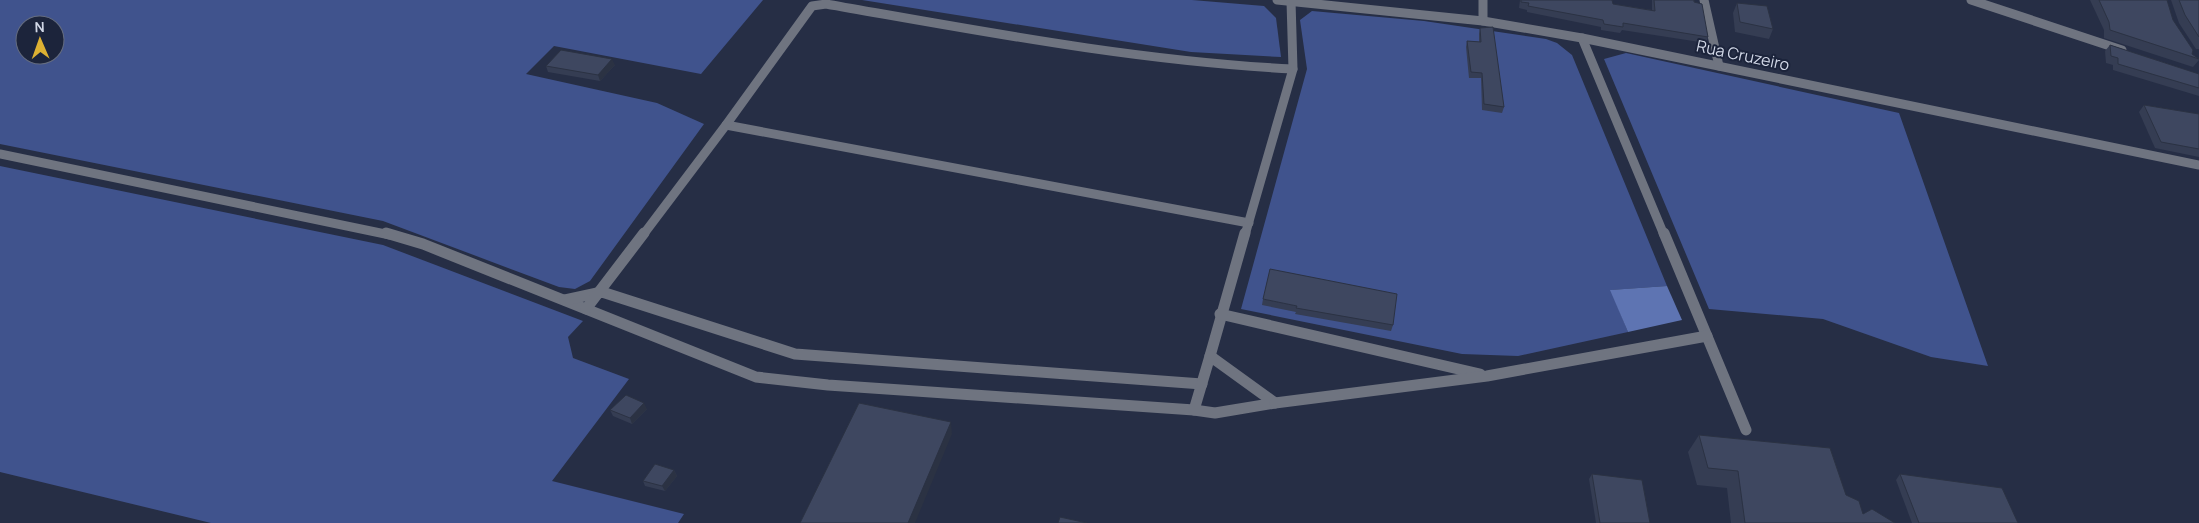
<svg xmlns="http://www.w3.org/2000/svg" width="2199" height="523" viewBox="0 0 2199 523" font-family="Manrope,sans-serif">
<rect width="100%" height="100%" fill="#262e45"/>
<g fill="#40538d" fill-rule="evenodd">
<path d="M0 0H763L701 74 554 46 526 74 657 103 704 124 590 281 575 289 559 287 383 221 0 144ZM25 25H55V55H25Z"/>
<path d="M862 0H1192L1264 6 1276 18 1281 57 1191 52Z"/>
<path d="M1312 11 1424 21 1546 39 1557 43 1572 55 1667 286 1611 290 1628 332 1518 356 1462 354 1241 309 1307 69 1300 20Z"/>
<path d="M1626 53 1899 113 1988 366 1931 357 1823 319 1709 309 1604 59Z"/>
<path d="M0 166 383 245 583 321 568 337 573 358 629 379 552 481 684 514 678 523H211L0 472Z"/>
</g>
<path fill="#5e74b2" d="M1667 286 1682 320 1628 332 1610 290Z"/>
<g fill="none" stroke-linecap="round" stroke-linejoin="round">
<g stroke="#6f7480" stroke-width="9">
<path d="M1582 38 1664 235"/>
<path d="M726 125 1249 223"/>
<path d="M0 154 390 235"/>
<path d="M643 235 726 125 812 6 826 4C981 31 1135 61 1293 69"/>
<path d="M1245 235 1293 69 1291 1"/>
</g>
<g stroke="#6f7480" stroke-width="11">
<path d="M386 233 423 244 756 377 828 385 1194 410"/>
<path d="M1664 233 1746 430"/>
<path d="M565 300 602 292 795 354 1202 384"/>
<path d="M586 309 644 233"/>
<path d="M1220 314 1480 374"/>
<path d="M1210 356 1245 233"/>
<path d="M1210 356 1275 403 1215 413 1194 410Z"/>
<path d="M1275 403 1487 376 1707 336"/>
</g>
<g stroke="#6f7480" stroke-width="9">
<path d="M1277 0 1483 21 1582 38 2199 165"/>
<path d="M1483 0V21"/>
<path d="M1704 0 1719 66"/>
<path d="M1971 0 2122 50"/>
</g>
</g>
<g fill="#353d53">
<path d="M1520 0H1612L1613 4 1652 10V0H1694L1708 37 1706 43 1622 30 1620 33 1601 30V27L1527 12V10L1519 8Z"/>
<path d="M2090 0H2167L2173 20 2192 54 2199 59V60L2193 67 2104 38V30Z"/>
<path d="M2171 0H2199V49H2196L2179 23Z"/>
<path d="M1737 3 1773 29 1769 39 1735 32 1733 13Z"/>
<path d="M1480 28 1504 107 1502 113 1482 110 1481 78H1469L1466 47 1467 41 1479 42V34Z"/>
<path d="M2110 45 2199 74V96L2113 70V65L2106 63 2105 51Z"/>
<path d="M615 65 600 81 548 72 546 66Z"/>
<path d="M2144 105 2199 114V157L2155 148 2139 112Z"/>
<path d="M1263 299 1393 325 1391 331 1295 314 1296 312 1262 305Z"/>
<path d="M647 409 632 424 613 416 610 410Z"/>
<path d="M1699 435 1846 495 1863 514 1895 523H1731L1727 488 1697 485 1688 452Z"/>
<path d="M674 470 677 476 665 491 645 486 643 481Z"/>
<path d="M1592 474 1650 523H1596L1589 479Z"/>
<path d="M1900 474 2018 523H1912L1896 480Z"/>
</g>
<g fill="#2b3243">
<path d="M612 59 615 65 600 81 598 75Z"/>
<path d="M644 403 647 409 632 424 630 418Z"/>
<path d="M951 422 952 434 915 523H908Z"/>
<path d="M674 470 677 476 665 491 662 486Z"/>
</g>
<g fill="#3e4760" stroke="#2b3243">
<path d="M1521 0H1612L1613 4 1655 11 1654 0H1694V2L1702 4 1708 37 1623 23V27L1604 24 1603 20 1528 6 1529 3 1521 2Z"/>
<path d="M2099 0H2167L2173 20 2193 50 2192 54 2199 59 2110 30 2109 22Z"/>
<path d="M2179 0H2199V37L2185 15Z"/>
<path d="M1737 3 1767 6 1773 29 1740 22Z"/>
<path d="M1493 27 1504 107 1484 104 1482 73 1471 72 1467 41 1481 42 1480 28Z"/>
<path d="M2110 45 2199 74V88L2118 64V58L2111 56Z"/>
<path d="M561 50 612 59 598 75 546 66Z"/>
<path d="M2144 105 2199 114V149L2161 142Z"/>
<path d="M1270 269 1397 294 1393 325 1296 308 1297 306 1263 299Z"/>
<path d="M626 395 644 403 630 418 610 410Z"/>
<path d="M859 403 951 422 908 523H800Z"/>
<path d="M1699 435 1830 448 1846 495 1859 501 1863 514 1872 509 1895 523H1745L1738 471 1708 468Z"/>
<path d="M655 464 674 470 662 486 643 481Z"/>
<path d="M1592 474 1642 480 1650 523H1600Z"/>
<path d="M1900 474 2002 488 2018 523H1919Z"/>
<path d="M1060 517 1087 523H1058Z"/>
</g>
<g text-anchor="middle" stroke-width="4" stroke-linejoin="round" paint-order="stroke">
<g font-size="16" fill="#d1d7e6" stroke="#1c243b">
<text transform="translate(1743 55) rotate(12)" y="6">Rua Cruzeiro</text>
</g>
</g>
<g transform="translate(40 40) rotate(358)"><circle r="24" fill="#1c243b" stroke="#646c7f"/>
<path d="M0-4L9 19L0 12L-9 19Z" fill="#ddb133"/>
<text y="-8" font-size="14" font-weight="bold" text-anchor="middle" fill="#d1d7e6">N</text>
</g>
</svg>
